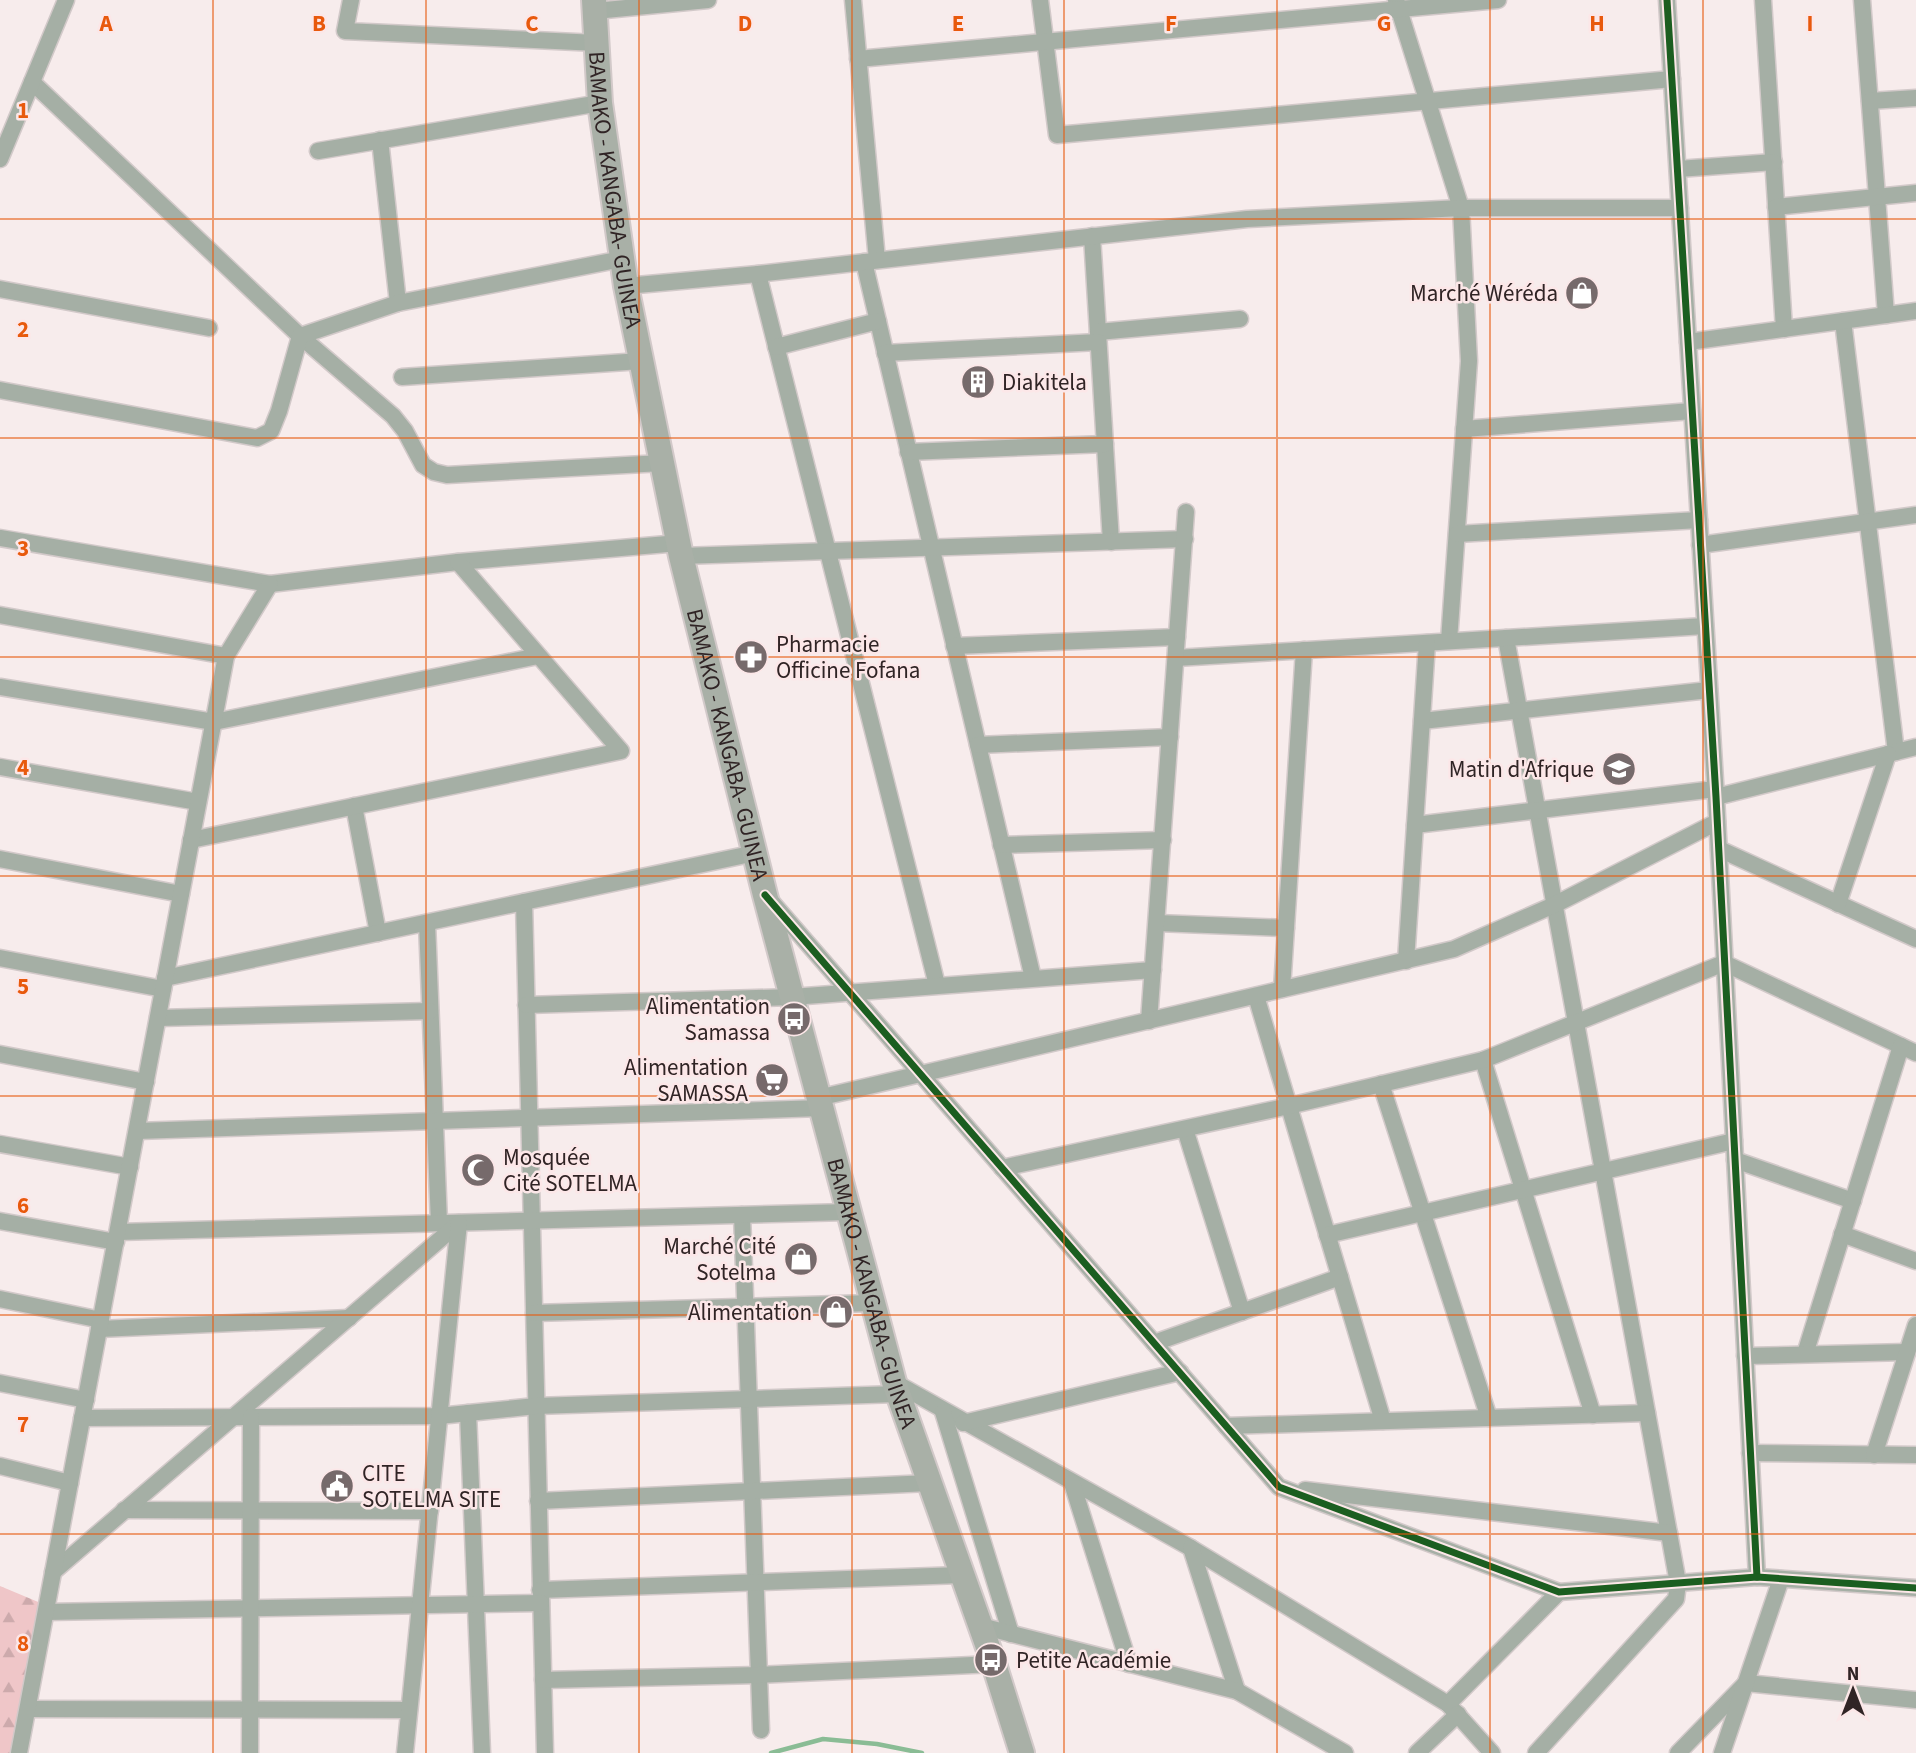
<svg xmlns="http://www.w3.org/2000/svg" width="1916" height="1753" viewBox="0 0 1916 1753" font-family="'Source Sans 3',sans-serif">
<defs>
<pattern id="forest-firs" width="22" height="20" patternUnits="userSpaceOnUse" patternTransform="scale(1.75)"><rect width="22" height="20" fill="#efc6c8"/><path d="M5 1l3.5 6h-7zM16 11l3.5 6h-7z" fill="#cdaaac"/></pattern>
</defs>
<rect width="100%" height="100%" fill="#f7ecec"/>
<path fill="url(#forest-firs)" d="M0 1586 43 1604 12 1753H0Z"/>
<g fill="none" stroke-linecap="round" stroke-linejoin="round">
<path stroke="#8abc95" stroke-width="4.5" d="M771 1753 823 1739 877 1744 922 1753"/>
<g stroke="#d2c9c9" stroke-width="19">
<g id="minor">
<path d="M351 0 345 31 597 43"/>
<path d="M853 0 877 260"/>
<path d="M1040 0 1057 135 1672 79"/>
<path d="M1396 0 1461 208 1469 361 1449 641"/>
<path d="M1667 0 1716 797 1757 1577"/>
<path d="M1763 0 1784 329"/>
<path d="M1862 0 1886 315"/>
<path d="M595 11 708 0"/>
<path d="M858 59 1498 0"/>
<path d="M32 82 300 336 393 416 405 431 423 465 434 472 447 475 662 463"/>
<path d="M1870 101 1916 98"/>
<path d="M380 140 398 303"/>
<path d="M318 151 600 103"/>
<path d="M0 159 66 0"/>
<path d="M1678 169 1774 162"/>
<path d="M1776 207 1916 193"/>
<path d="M1092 236 1111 542"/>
<path d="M864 262 1033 978"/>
<path d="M758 274 937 985"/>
<path d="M626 286 758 274 1247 219 1461 208H1680"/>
<path d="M0 289 209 328"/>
<path d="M1843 321 1896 752"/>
<path d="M1098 332 1240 319"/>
<path d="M1688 342 1916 311"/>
<path d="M776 347 878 321"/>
<path d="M885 353 1098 342"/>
<path d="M402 377 641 361"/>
<path d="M0 390 257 438 271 431 279 411 300 336 398 303 622 259"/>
<path d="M1464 429 1692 411"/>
<path d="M908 452 1105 444"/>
<path d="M1457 534 1699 520"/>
<path d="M0 538 270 584 458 562 679 543"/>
<path d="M1700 545 1916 515"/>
<path d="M681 556 1185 539"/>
<path d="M0 615 226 656"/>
<path d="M1506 638 1678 1583 1676 1599 1536 1753"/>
<path d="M954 646 1177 637"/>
<path d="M1176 658 1705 626"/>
<path d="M0 687 214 722 538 656"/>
<path d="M1422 721 1709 690"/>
<path d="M978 745 1170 737"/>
<path d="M0 767 198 802"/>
<path d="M1716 797 1916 747"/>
<path d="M354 806 378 933"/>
<path d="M1415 825 1715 789"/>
<path d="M191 840 621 751 458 562"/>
<path d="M1001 845 1163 840"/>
<path d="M1719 849 1916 939"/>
<path d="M0 859 181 894"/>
<path d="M769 899 1279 1487 1559 1592 1757 1577 1916 1588"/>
<path d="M524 902 545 1753"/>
<path d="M1838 904 1888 754"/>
<path d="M427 923 439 1223"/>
<path d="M1157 923 1286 928"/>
<path d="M0 958 163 989"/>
<path d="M1406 961 1427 643"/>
<path d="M165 978 755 853"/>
<path d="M1282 989 1304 650"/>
<path d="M1256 996 1383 1421"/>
<path d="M526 1005 792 997 1153 970"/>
<path d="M158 1018 430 1011"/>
<path d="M1149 1021 1186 512"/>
<path d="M0 1054 146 1082"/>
<path d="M1483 1060 1593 1415"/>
<path d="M1381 1084 1489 1418"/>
<path d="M818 1098 1454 949 1554 905 1717 822"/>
<path d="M1185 1129 1242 1312"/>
<path d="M137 1131 821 1108"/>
<path d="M0 1144 130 1167"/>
<path d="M1735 1160 1853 1201"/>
<path d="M1002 1168 1289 1106 1483 1060 1724 963 1916 1053"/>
<path d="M742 1215 761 1730"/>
<path d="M0 1221 116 1242"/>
<path d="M118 1232 848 1212"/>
<path d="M1842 1234 1916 1261"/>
<path d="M1327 1235 1734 1141"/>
<path d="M0 1299 101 1320"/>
<path d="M534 1313 872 1303"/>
<path d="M99 1329 349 1318"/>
<path d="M1154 1343 1340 1277"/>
<path d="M1805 1354 1901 1046"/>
<path d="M1745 1356 1907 1352"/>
<path d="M894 1382 1191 1548 1448 1704 1492 1753"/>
<path d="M0 1383 86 1400"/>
<path d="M943 1412 1011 1634"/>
<path d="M468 1413 482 1753"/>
<path d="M82 1418 439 1416 536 1406 897 1394"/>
<path d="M963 1423 1180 1372"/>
<path d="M1226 1426 1647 1413"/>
<path d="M1750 1453 1916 1455"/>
<path d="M1874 1455 1916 1325"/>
<path d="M0 1466 70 1483"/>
<path d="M1072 1483 1129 1664"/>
<path d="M1305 1490 1669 1533"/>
<path d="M538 1501 929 1483"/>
<path d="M124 1510 430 1511"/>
<path d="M1191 1548 1237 1691"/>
<path d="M53 1572 459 1223"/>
<path d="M540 1590 961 1575"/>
<path d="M46 1612 541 1603"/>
<path d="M981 1626 1237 1691 1345 1753"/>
<path d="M543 1680 759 1675 994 1664"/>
<path d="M1448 1704 1559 1592"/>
<path d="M28 1709 409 1710"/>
<path d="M19 1753 226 656 270 584"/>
<path d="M250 1753 251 1417"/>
<path d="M405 1753 459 1223"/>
<path d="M1417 1753 1458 1714"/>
<path d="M1678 1753 1746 1683 1916 1700"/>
<path d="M1722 1753 1781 1579"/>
</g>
</g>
<g stroke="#d2c9c9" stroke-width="28">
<g id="primary">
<path id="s1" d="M594 0 600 103 626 286 681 556 765 895 894 1382 994 1664 1022 1753"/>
</g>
</g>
<use href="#minor" stroke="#a5afa5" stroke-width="16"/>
<use href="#primary" stroke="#a9b0a7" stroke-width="24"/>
<g stroke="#fce7e8" stroke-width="11">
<g id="cycleway">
<path d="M1667 0 1716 797 1757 1577"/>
<path d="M765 895 1279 1487 1559 1592 1757 1577 1916 1588"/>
</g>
</g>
<use href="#cycleway" stroke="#1b5e20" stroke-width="7"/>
</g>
<path fill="none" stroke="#e8590c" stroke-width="2" stroke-opacity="0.55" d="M213 0V1753M426 0V1753M639 0V1753M852 0V1753M1064 0V1753M1277 0V1753M1490 0V1753M1703 0V1753M0 219H1916M0 438H1916M0 657H1916M0 876H1916M0 1096H1916M0 1315H1916M0 1534H1916"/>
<defs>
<g id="shop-disc" transform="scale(1.75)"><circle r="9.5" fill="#766a6b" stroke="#fce7e8"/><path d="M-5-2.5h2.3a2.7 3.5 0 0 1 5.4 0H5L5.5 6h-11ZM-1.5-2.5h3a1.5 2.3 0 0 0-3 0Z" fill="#fff"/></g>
<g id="building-disc" transform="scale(1.75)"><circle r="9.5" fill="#766a6b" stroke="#fce7e8"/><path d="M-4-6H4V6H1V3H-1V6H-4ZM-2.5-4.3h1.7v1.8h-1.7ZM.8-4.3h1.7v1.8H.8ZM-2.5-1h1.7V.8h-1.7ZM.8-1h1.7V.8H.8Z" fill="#fff"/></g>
<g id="pharmacy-disc" transform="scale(1.75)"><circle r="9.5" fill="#766a6b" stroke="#fce7e8"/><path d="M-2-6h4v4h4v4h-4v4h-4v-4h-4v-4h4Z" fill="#fff"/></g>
<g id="school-disc" transform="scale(1.75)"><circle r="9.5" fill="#766a6b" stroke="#fce7e8"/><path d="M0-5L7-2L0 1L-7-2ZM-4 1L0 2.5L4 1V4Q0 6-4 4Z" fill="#fff"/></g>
<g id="bus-disc" transform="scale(1.75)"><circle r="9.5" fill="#766a6b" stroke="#fce7e8"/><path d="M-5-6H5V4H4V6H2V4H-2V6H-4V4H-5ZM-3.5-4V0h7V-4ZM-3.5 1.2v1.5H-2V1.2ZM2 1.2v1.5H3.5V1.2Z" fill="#fff"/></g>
<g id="supermarket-disc" transform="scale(1.75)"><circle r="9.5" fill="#766a6b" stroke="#fce7e8"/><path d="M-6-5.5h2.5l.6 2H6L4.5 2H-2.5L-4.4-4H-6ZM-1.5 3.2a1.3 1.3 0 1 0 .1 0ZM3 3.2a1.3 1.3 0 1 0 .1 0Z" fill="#fff"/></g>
<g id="mosque-disc" transform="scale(1.75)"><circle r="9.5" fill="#766a6b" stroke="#fce7e8"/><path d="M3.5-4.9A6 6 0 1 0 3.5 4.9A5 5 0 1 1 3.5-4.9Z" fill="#fff"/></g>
<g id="civic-disc" transform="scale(1.75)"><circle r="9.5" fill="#766a6b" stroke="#fce7e8"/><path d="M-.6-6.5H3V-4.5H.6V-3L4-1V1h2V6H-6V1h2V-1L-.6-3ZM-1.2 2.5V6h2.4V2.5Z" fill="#fff"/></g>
</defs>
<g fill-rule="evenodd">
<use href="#shop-disc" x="1582" y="293"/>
<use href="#building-disc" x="978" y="382"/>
<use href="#pharmacy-disc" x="751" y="657"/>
<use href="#school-disc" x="1619" y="769"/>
<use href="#bus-disc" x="794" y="1019"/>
<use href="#supermarket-disc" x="772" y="1080"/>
<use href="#mosque-disc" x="478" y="1170"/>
<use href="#shop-disc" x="801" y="1259"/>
<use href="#shop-disc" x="836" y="1312"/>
<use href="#civic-disc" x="337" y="1486"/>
<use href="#bus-disc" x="991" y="1660"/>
</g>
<g text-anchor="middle" stroke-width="5" stroke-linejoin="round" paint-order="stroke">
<g font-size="23" fill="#302425" stroke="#fce7e8">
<text dy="8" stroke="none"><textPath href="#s1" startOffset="191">BAMAKO - KANGABA- GUINEA</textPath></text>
<text dy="8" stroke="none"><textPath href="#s1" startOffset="758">BAMAKO - KANGABA- GUINEA</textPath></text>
<text dy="8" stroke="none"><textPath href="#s1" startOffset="1325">BAMAKO - KANGABA- GUINEA</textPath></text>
</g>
<g font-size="23" fill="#302425" stroke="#fce7e8" text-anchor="end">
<text x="1558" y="301">Marché Wéréda</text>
<text x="1002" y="390" text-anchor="start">Diakitela</text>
<text x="776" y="652" text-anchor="start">Pharmacie<tspan x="776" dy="26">Officine Fofana</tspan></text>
<text x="1594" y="777">Matin d'Afrique</text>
<text x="770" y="1014">Alimentation<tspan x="770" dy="26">Samassa</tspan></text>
<text x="748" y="1075">Alimentation<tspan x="748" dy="26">SAMASSA</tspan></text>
<text x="503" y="1165" text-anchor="start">Mosquée<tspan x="503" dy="26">Cité SOTELMA</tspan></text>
<text x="776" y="1254">Marché Cité<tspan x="776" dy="26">Sotelma</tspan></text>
<text x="812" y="1320">Alimentation</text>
<text x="362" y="1481" text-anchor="start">CITE<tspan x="362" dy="26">SOTELMA SITE</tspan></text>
<text x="1016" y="1668" text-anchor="start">Petite Académie</text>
</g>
</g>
<g font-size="23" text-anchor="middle" font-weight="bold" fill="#e8590c" stroke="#fce7e8" stroke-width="5" stroke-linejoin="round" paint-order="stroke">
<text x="106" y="31">A</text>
<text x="319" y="31">B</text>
<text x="532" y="31">C</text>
<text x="745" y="31">D</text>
<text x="958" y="31">E</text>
<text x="1171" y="31">F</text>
<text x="1384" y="31">G</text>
<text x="1597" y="31">H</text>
<text x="1810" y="31">I</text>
<text x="23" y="118">1</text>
<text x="23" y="337">2</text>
<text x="23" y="556">3</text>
<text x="23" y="775">4</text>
<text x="23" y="994">5</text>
<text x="23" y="1213">6</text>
<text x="23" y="1432">7</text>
<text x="23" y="1651">8</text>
</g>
<g transform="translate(1853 1690)" stroke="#fce7e8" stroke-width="5" paint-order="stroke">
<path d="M0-5L12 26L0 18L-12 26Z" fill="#302425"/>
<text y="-10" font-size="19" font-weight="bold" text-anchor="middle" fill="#302425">N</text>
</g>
</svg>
